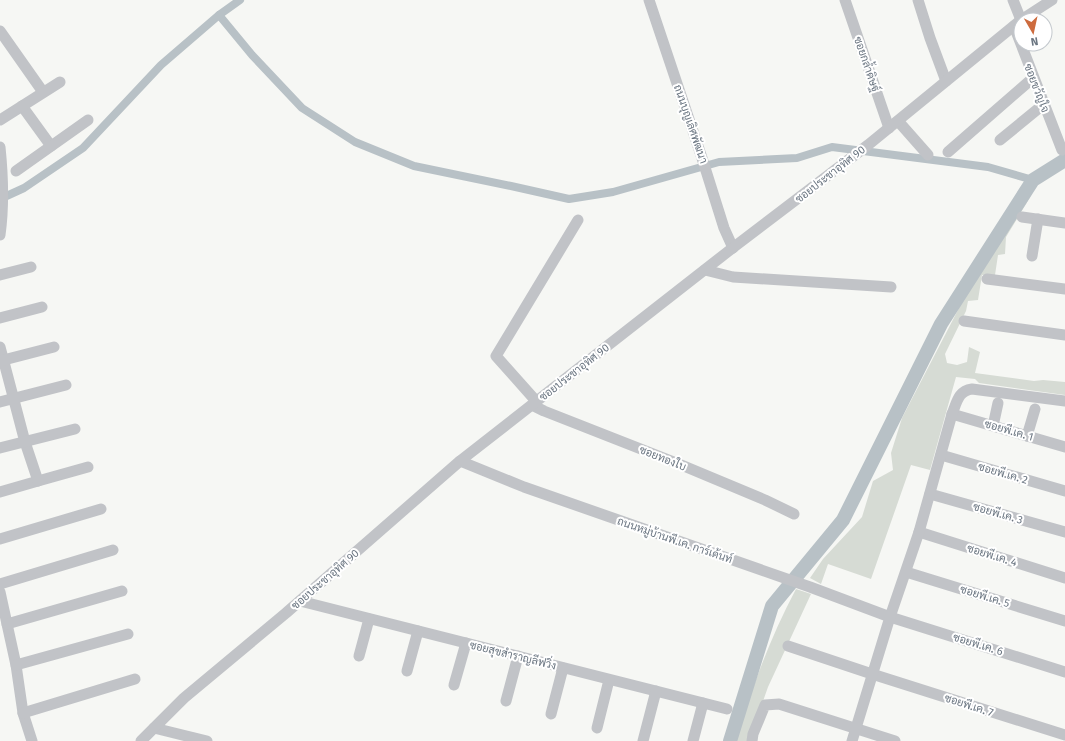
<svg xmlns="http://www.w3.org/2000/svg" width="1065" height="741" viewBox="0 0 1065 741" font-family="'Fira Sans',Sarabun,sans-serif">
<rect width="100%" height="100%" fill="#f6f7f4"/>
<g fill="#d6dbd4">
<path d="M1032 194 1006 237 1005 254 998 255 995 275H982L978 300 968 301 966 311 945 354 947 363 957 365 967 362 969 347 980 352 975 373 1034 381 1043 380 1065 382V395L979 383 975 379 956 377 930 470 911 465 871 579 828 564 821 584 810 578 823 559 862 517 873 481 893 470 891 453 902 418 973 281Z"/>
<path d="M796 589 811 594 768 687 749 741H736C739 721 747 704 754 685 766 652 779 621 796 589Z"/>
</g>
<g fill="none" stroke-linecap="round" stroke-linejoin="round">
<g stroke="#b8c1c6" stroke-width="8">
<path d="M219 15 252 55 302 108 355 142 414 166 511 186 569 199 613 192 719 162 797 158 832 147 988 167 1033 180"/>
<path d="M0 199 24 188 83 148 161 65 219 15 240 0"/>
</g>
<path stroke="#b8c1c6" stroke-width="14" d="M730 741 772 606 843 520 941 324 1033 180 1065 160"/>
<g stroke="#c1c3c7" stroke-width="11">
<path d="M649 0 702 158 724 228 733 248"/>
<path d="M845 0 889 128"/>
<path d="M918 0 930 38 946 81"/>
<path d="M1013 0 1021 20"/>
<path d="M1021 20 1052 0"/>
<path d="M1014 26 1062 150"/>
<path d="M0 31 43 92"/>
<path d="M22 106 51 146"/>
<path d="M0 120 60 82"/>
<path d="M898 121 928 155"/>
<path d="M1000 140 1044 104"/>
<path d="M0 147C3 176 4 206 0 235"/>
<path d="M948 152 1033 78"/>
<path d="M16 171 88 120"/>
<path d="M1022 217 1065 223"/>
<path d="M1032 256 1038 219"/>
<path d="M705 270 733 277 891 287"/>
<path d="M0 275 31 267"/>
<path d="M987 279 1065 289"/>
<path d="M0 318 42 307"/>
<path d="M964 321 1065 335"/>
<path d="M0 347 25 442 38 481 0 492"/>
<path d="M0 361 54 347"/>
<path d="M536 401 496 356 578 220"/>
<path d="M0 402 66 385"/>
<path d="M532 405 544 411 679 464 765 500 794 514"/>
<path d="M952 414 1065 447"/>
<path d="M993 426 998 403"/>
<path d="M1027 436 1035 409"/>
<path d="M0 448 75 429"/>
<path d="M941 455 1065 491"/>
<path d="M460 461 524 487 810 587 890 617 1065 672"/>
<path d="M38 481 88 467"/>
<path d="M930 494 1065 532"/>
<path d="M919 532 1065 578"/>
<path d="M0 539 101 509"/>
<path d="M906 572 1065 621"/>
<path d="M0 584 113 550"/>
<path d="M0 592 16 665 23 713 32 741"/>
<path d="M300 601 727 709"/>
<path d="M7 624 122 591"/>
<path d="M788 646 872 674 1065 735"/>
<path d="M359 656 369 619"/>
<path d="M16 665 128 634"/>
<path d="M407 671 418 631"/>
<path d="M454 685 466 643"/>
<path d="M506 701 518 656"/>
<path d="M23 713 135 679"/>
<path d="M551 714 563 668"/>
<path d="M154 728 207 741"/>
<path d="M597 728 609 680"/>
<path d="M141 741 184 698 286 613 460 461 730 250 868 145 1021 20"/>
<path d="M643 741 656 691"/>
<path d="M693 741 703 703"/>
<path d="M752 741 753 734 765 705 779 704 895 741"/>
<path d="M852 741 890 617 919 532 952 414C957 402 958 391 972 389L1065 401"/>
</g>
</g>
<g text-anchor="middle" stroke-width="4" stroke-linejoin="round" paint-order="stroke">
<g font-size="11" fill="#6a7581" stroke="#fff">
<text transform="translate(867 64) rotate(71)" y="4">ซอยกล้ำดิษฐ์</text>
<text transform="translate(1037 88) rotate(69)" y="4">ซอยขวัญใจ</text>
<text transform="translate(691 124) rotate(71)" y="4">ถนนบุญเลิศพัฒนา</text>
<text transform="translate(830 174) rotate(-38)" y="4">ซอยประชาอุทิศ 90</text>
<text transform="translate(574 372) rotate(-38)" y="4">ซอยประชาอุทิศ 90</text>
<text transform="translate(1009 430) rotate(16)" y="4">ซอยพี.เค. 1</text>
<text transform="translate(663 458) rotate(22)" y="4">ซอยทองใบ</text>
<text transform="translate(1003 473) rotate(16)" y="4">ซอยพี.เค. 2</text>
<text transform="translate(998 513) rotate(16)" y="4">ซอยพี.เค. 3</text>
<text transform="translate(675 540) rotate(19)" y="4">ถนนหมู่บ้านพี.เค. การ์เด้นท์</text>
<text transform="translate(992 555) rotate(17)" y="4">ซอยพี.เค. 4</text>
<text transform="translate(325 579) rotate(-41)" y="4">ซอยประชาอุทิศ 90</text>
<text transform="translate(985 596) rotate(17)" y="4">ซอยพี.เค. 5</text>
<text transform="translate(978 644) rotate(17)" y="4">ซอยพี.เค. 6</text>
<text transform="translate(513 655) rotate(14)" y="4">ซอยสุขสำราญลีฟวิ่ง</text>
<text transform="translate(969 705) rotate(18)" y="4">ซอยพี.เค. 7</text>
</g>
</g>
<g transform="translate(1033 32) rotate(171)"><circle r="19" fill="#ffffff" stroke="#c3c8cd"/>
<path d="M0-3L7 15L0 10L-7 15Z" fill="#cd6b3e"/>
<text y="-6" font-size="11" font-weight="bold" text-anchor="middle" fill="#6a7581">N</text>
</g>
</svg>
